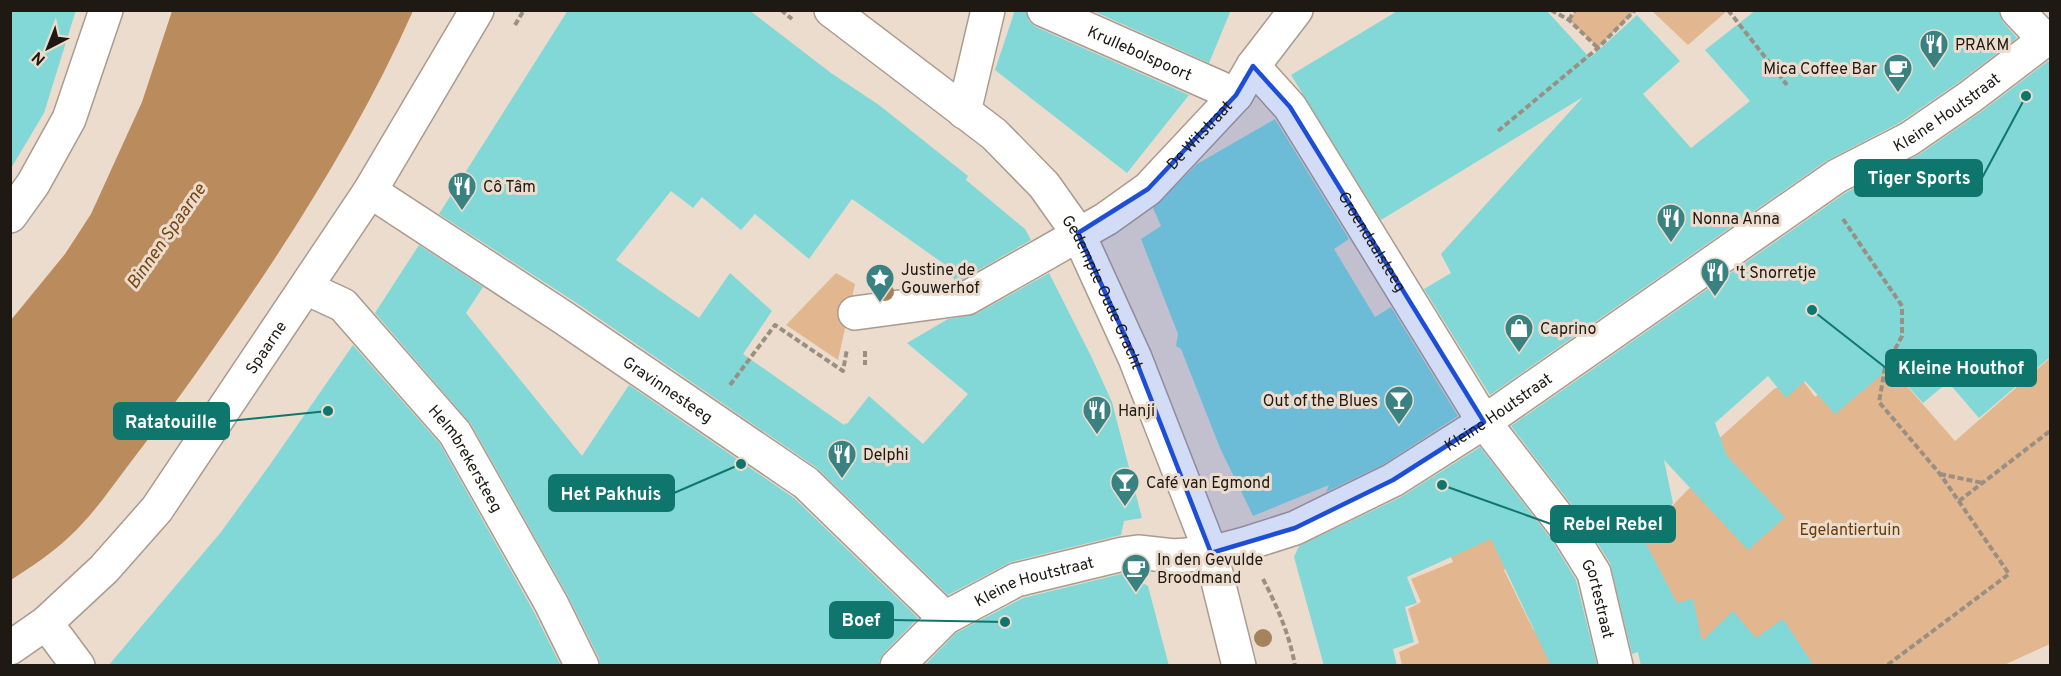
<svg xmlns="http://www.w3.org/2000/svg" width="2061" height="676" viewBox="0 0 2061 676" font-family="Overpass,sans-serif">
<rect width="100%" height="100%" fill="#ecdccd"/>
<g fill="#e2b790">
<path d="M1575 11V10L1635 11 1598 48 1569 20Z"/>
<path d="M1652 11H1727L1688 45Z"/>
<path d="M836 273 855 284 838 360 786 325Z"/>
<path d="M1872 346 1955 441 2050 358V644L2004 665H1696L1636 543 1713 464 1703 453 1774 389 1801 378 1815 397Z"/>
<path d="M1486 506 1518 555 1504 570 1533 629 1561 665H1402L1399 652 1419 643 1408 609 1421 602 1411 579 1453 562 1440 532Z"/>
</g>
<path fill="#ba8b5d" d="M172 11H413C356 139 278 258 197 372 174 404 151 436 127 467 109 491 91 517 69 537 52 553 31 567 11 580V320L65 254 91 214 142 102Z"/>
<g fill="#81d8d7">
<path d="M10 10H76L44 113 10 170Z"/>
<path d="M568 10H749L831 73 879 105 968 176 966 180 1025 229 1031 240 961 280 955 281 947 266 852 199 809 259 755 214 741 230 702 197 693 208 671 191 616 260 699 318 730 273 772 311 743 354 844 425 846 423 847 424 869 396 923 444 968 394 907 343 948 319 976 314 1049 273 1091 356 1112 402 1142 518 1124 521 1121 535 1011 562 948 595 817 468 575 302 439 214Z"/>
<path d="M1015 10H1026L1029 21 1036 27 1189 95 1127 173 995 70Z"/>
<path d="M1091 10H1231L1209 63Z"/>
<path d="M1399 10H1546L1590 58 1637 15 1680 61 1643 94 1691 148 1750 101 1705 50 1756 10H1999L2003 22 2017 38 1959 82 1899 123 1826 161 1490 395 1424 289 1451 273 1441 254 1583 97 1381 220 1291 75Z"/>
<path d="M2048 61 2050 63V357L1979 418 1948 382 1923 403 1891 367 1835 414 1805 381 1786 398 1768 376 1715 423 1727 456 1785 517 1748 550 1664 460 1673 503 1643 538 1677 603 1693 599 1702 641 1733 611 1756 638 1783 619 1814 666H1641L1638 652 1632 654 1610 563 1581 517 1511 426 1847 192 1920 154 1981 112Z"/>
<path d="M1275 119 1349 239 1334 249 1375 317 1391 307 1458 416 1384 464 1326 492 1329 485 1253 516 1220 448 1181 349 1176 346 1178 334 1141 239 1161 226 1153 208 1197 164Z"/>
<path d="M419 245 483 287 466 313 582 456 629 385 794 498 918 618 884 653 879 661V666H600L599 658 567 594 471 424 375 313Z"/>
<path d="M353 345 440 444 534 612 561 666H108L221 532 269 466Z"/>
<path d="M1480 447 1551 539 1576 580 1597 665 1551 666 1491 539 1407 577 1417 603 1405 607 1414 642 1393 649 1397 666H1324L1294 557 1299 546 1401 497Z"/>
<path d="M1125 573 1148 586 1169 666H924L956 633 1023 598Z"/>
</g>
<g fill="none" stroke-linecap="round" stroke-linejoin="round">
<g stroke="#aa9b8e" stroke-width="36">
<g id="minor">
<path id="s1" d="M831 10 994 134 1044 185 1078 233 1135 358 1211 553 1239 666"/>
<path id="s2" d="M1044 10 1236 95"/>
<path d="M2017 10 2046 41"/>
<path id="s3" d="M1253 66 1290 107 1484 422 1566 528 1594 573 1616 666"/>
<path d="M964 112 988 10"/>
<path id="s4" d="M370 191 564 318 806 483 945 618"/>
<path d="M10 216 33 184 69 119 106 10"/>
<path id="s5" d="M306 288 343 305 455 433 551 603 582 666"/>
<path id="s6" d="M855 313 967 298 1106 219 1148 189 1236 95 1253 66 1296 10"/>
<path d="M46 623 78 666"/>
<path id="s7" d="M10 648 46 623 104 569 157 509 370 191 477 10"/>
<path id="s8" d="M897 666 945 618 1016 580 1123 554 1138 552 1174 556 1211 553 1245 544 1295 528 1393 480 1484 422 1837 176 1909 139 1970 97 2050 36"/>
</g>
</g>
<g stroke="#9a8f83" stroke-width="4" stroke-dasharray="6 3" stroke-linecap="butt">
<path d="M781 10 792 19"/>
<path d="M1551 10 1569 20 1598 48"/>
<path d="M1728 10 1787 85"/>
<path d="M1569 20 1575 10"/>
<path d="M515 25 524 10"/>
<path d="M1498 131 1598 48 1635 10"/>
<path d="M1843 219 1902 306V336L1885 368 1879 402 1940 474 2009 574 1886 666"/>
<path d="M865 351V365"/>
<path d="M730 385 775 325 843 371 847 349"/>
<path d="M1940 474 1983 483"/>
<path d="M1959 501 2050 431"/>
<path d="M1263 579C1277 606 1290 636 1295 666"/>
</g>
<use href="#minor" stroke="#fff" stroke-width="33"/>
</g>
<g fill="#a4845c">
<circle cx="885" cy="292" r="9"/>
<circle cx="1263" cy="638" r="9"/>
</g>
<path fill="#1d4ed8" fill-opacity="0.2" stroke="#1d4ed8" stroke-width="4.5" stroke-linejoin="round" d="M1253 66 1290 107 1484 422 1393 480 1295 528 1211 553 1135 358 1078 233 1148 189 1236 95Z"/>
<defs>
<g id="restaurant-pin" transform="scale(1.5)"><path d="M0 17L-7.5 6A9.5 9.5 0 1 1 7.5 6Z" fill="#3a8282" stroke="#ecdccd"/><path d="M-5-6h1v4h1v-4h1v4h1v-4h1v5L-1.5 .5V6h-2V.5L-5-1ZM5-6V6H3V1.5H1.5Q1.5-4 5-6Z" fill="#fff"/></g>
<g id="cafe-pin" transform="scale(1.5)"><path d="M0 17L-7.5 6A9.5 9.5 0 1 1 7.5 6Z" fill="#3a8282" stroke="#ecdccd"/><path d="M-5.5-4.5H6V0H3Q3 3.5 0 3.5H-2.5Q-5.5 3.5-5.5 0ZM3-3.2v2h1.7v-2ZM-6 4.5H4V6H-6Z" fill="#fff"/></g>
<g id="sight-pin" transform="scale(1.5)"><path d="M0 17L-7.5 6A9.5 9.5 0 1 1 7.5 6Z" fill="#3a8282" stroke="#ecdccd"/><path d="M0-6L1.8-2.2L6-1.7L2.9 1.2L3.7 5.4L0 3.3L-3.7 5.4L-2.9 1.2L-6-1.7L-1.8-2.2Z" fill="#fff"/></g>
<g id="shop-pin" transform="scale(1.5)"><path d="M0 17L-7.5 6A9.5 9.5 0 1 1 7.5 6Z" fill="#3a8282" stroke="#ecdccd"/><path d="M-5-2.5h2.3a2.7 3.5 0 0 1 5.4 0H5L5.5 6h-11ZM-1.5-2.5h3a1.5 2.3 0 0 0-3 0Z" fill="#fff"/></g>
<g id="bar-pin" transform="scale(1.5)"><path d="M0 17L-7.5 6A9.5 9.5 0 1 1 7.5 6Z" fill="#3a8282" stroke="#ecdccd"/><path d="M-6-5H6L.8 .8V4.5H3.5V6h-7V4.5H-.8V.8Z" fill="#fff"/></g>
</defs>
<g fill-rule="evenodd">
<use href="#restaurant-pin" x="1934" y="44"/>
<use href="#cafe-pin" x="1898" y="68"/>
<use href="#restaurant-pin" x="462" y="186"/>
<use href="#restaurant-pin" x="1671" y="218"/>
<use href="#restaurant-pin" x="1715" y="272"/>
<use href="#sight-pin" x="880" y="278"/>
<use href="#shop-pin" x="1519" y="328"/>
<use href="#bar-pin" x="1399" y="400"/>
<use href="#restaurant-pin" x="1097" y="410"/>
<use href="#restaurant-pin" x="842" y="454"/>
<use href="#bar-pin" x="1125" y="482"/>
<use href="#cafe-pin" x="1136" y="568"/>
</g>
<g text-anchor="middle" stroke-width="6" stroke-linejoin="round" paint-order="stroke">
<g font-size="16" fill="#1e1913" stroke="#ecdccd" text-anchor="start">
<text x="1955" y="50">PRAKM</text>
<text x="1877" y="74" text-anchor="end">Mica Coffee Bar</text>
<text x="483" y="192">Cô Tâm</text>
<text x="1692" y="224">Nonna Anna</text>
<text x="901" y="275">Justine de<tspan x="901" dy="18">Gouwerhof</tspan></text>
<text x="1736" y="278">'t Snorretje</text>
<text x="1540" y="334">Caprino</text>
<text x="1378" y="406" text-anchor="end">Out of the Blues</text>
<text x="1118" y="416">Hanji</text>
<text x="863" y="460">Delphi</text>
<text x="1146" y="488">Café van Egmond</text>
<text x="1157" y="565">In den Gevulde<tspan x="1157" dy="18">Broodmand</tspan></text>
</g>
<g font-size="16" fill="#1e1913" stroke="#ecdccd">
<text dy="6" stroke="none"><textPath href="#s2" startOffset="105">Krullebolspoort</textPath></text>
<text dy="6" stroke="none"><textPath href="#s8" startOffset="1209">Kleine Houtstraat</textPath></text>
<text dy="6" stroke="none"><textPath href="#s6" startOffset="399">De Witstraat</textPath></text>
<text dy="6" stroke="none"><textPath href="#s3" startOffset="213">Groendaalsteeg</textPath></text>
<text dy="6" stroke="none"><textPath href="#s1" startOffset="399">Gedempte Oude Gracht</textPath></text>
<text dy="6" stroke="none"><textPath href="#s7" startOffset="398">Spaarne</textPath></text>
<text dy="6" stroke="none"><textPath href="#s4" startOffset="358">Gravinnesteeg</textPath></text>
<text dy="6" stroke="none"><textPath href="#s8" startOffset="669">Kleine Houtstraat</textPath></text>
<text dy="6" stroke="none"><textPath href="#s5" startOffset="238">Helmbrekersteeg</textPath></text>
<text dy="6" stroke="none"><textPath href="#s8" startOffset="165">Kleine Houtstraat</textPath></text>
<text dy="6" stroke="none"><textPath href="#s3" startOffset="638">Gortestraat</textPath></text>
</g>
<g font-size="16" fill="#693c00" stroke="#ecdccd">
<text x="1850" y="535">Egelantiertuin</text>
</g>
<g font-size="18" font-style="italic" fill="#764710" stroke="#ecdccd">
<text transform="translate(166 236) rotate(-55)" y="6">Binnen Spaarne</text>
</g>
</g>
<path fill="none" stroke="#0f766e" stroke-width="2" d="M2026 96L1982 178M1812 310L1886 368M328 411L229 421M741 464L674 493M1442 485L1551 524M1005 622L893 620"/>
<g fill="#0f766e" stroke="#ecdccd" stroke-width="2">
<circle cx="2026" cy="96" r="6"/>
<circle cx="1812" cy="310" r="6"/>
<circle cx="328" cy="411" r="6"/>
<circle cx="741" cy="464" r="6"/>
<circle cx="1442" cy="485" r="6"/>
<circle cx="1005" cy="622" r="6"/>
</g>
<g fill="#0f766e" stroke="#0f766e" stroke-width="2">
<rect x="1855" y="160" width="127" height="36" rx="6"/>
<rect x="1886" y="350" width="150" height="36" rx="6"/>
<rect x="114" y="403" width="115" height="36" rx="6"/>
<rect x="549" y="475" width="125" height="36" rx="6"/>
<rect x="1551" y="506" width="124" height="36" rx="6"/>
<rect x="830" y="602" width="63" height="36" rx="6"/>
</g>
<g font-size="18" text-anchor="middle" font-weight="bold" fill="#fff">
<text x="1919" y="184">Tiger Sports</text>
<text x="1961" y="374">Kleine Houthof</text>
<text x="171" y="428">Ratatouille</text>
<text x="611" y="500">Het Pakhuis</text>
<text x="1613" y="530">Rebel Rebel</text>
<text x="861" y="626">Boef</text>
</g>
<rect width="2061" height="676" fill="none" stroke="#1e1913" stroke-width="24"/>
<g transform="translate(48 48) rotate(222)" stroke="#ecdccd" stroke-width="4.5" paint-order="stroke">
<path d="M0-4.5L10 22L0 15L-10 22Z" fill="#1e1913"/>
<text y="-9" font-size="16" font-weight="bold" text-anchor="middle" fill="#1e1913">N</text>
</g>
</svg>
